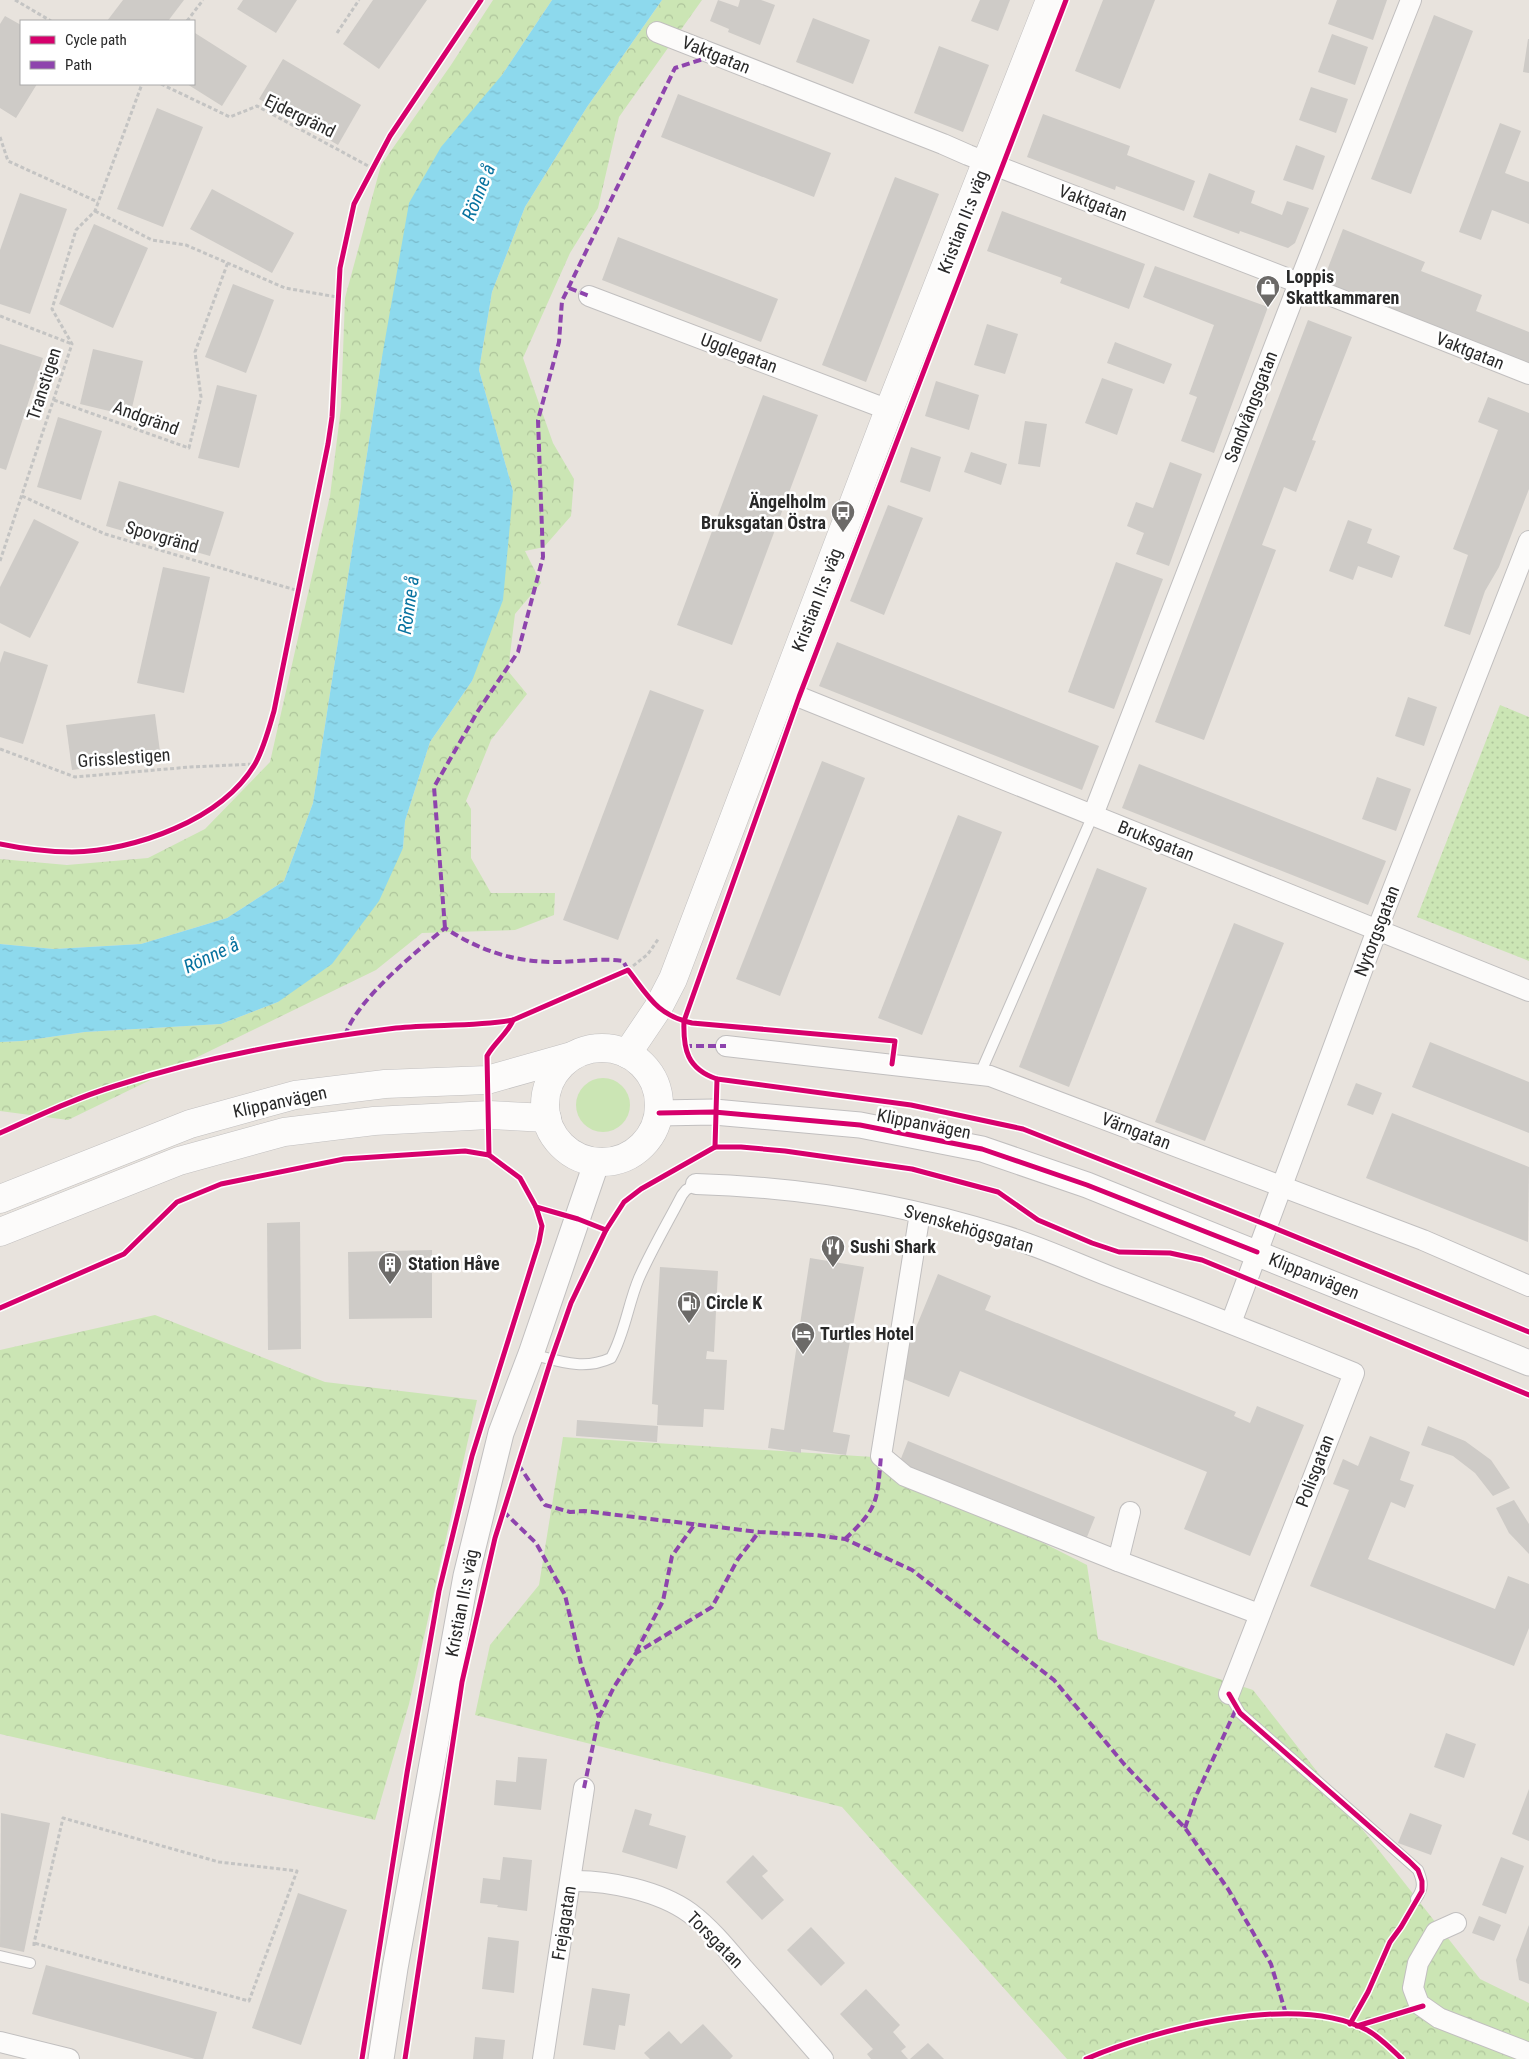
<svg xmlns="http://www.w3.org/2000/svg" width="1529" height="2059" viewBox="0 0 1529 2059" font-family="'Roboto Condensed',sans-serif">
<defs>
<pattern id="forest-crowns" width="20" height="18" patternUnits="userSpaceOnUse" patternTransform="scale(1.25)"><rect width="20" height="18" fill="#cbe5b4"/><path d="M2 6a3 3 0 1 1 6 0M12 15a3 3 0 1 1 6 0" fill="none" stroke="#aec49b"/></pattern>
<pattern id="park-dots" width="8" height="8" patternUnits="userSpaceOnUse" patternTransform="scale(1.25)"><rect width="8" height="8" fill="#cbe5b4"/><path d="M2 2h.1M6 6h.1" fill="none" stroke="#aec49b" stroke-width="1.8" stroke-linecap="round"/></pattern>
<pattern id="water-ripples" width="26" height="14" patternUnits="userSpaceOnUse" patternTransform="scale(1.25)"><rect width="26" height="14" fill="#8dd9ed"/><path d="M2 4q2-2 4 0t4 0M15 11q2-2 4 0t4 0" fill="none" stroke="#7abacb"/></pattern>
</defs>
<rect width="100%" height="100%" fill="#e8e3dd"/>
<circle fill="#cbe5b4" cx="603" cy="1105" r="27"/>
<g fill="url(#forest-crowns)">
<path d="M493 0H552L502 75 382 357 313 803 284 881 227 918 141 944 54 949 0 944V859L67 865 148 858 205 829 270 762 330 496 341 407 345 298 381 165 451 65Z"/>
<path d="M662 0H702L619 117 598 208 570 253 523 358 553 443 574 479 571 516 544 547 525 551 541 583 515 614 508 671 527 694 491 740 466 801 471 809V858L491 893H555L554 915 515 930 422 933 376 970 68 1120 0 1111V1042L22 1041 85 1032 221 1024 278 1002 403 848 405 821 430 742 472 681 513 491 479 370 492 292 525 207 587 107Z"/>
<path d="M155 1315 325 1382 477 1400 409 1704 375 1820 0 1734V1350Z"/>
<path d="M563 1437 873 1457 1087 1565 1098 1639 1253 1690 1480 1979 1529 2003V2059H1067L842 1807 475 1715 490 1645 539 1585Z"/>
</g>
<path fill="url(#park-dots)" d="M1500 705 1529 717V961L1417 917Z"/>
<path fill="url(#water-ripples)" d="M552 0H662L587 107 525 207 492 292 479 370 513 491 503 600 472 681 430 742 405 821 403 848 379 901 332 964 278 1002 221 1024 85 1032 22 1041 0 1042V944L54 949 141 944 227 918 284 881 313 803 382 357 409 203 441 147 502 75Z"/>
<g fill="#cecbc7">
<path d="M123 0H184L168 21H107Z"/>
<path d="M243 0H297L276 33 237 9Z"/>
<path d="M373 0H427L379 69 343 44Z"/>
<path d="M718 0 738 7 740 0H761L775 5 760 45 728 32 729 29 710 21Z"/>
<path d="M980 0H1010L998 31 971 21Z"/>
<path d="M1103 0H1155L1120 89 1075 71Z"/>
<path d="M1337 0H1387L1373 40 1328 24Z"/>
<path d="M1434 15 1473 31 1411 194 1371 179Z"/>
<path d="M5 16 21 25V84H37L16 118 0 108V24Z"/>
<path d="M813 18 870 40 853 84 796 62Z"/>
<path d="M195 33 247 66 222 106 187 84H194Z"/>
<path d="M1332 34 1368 47 1355 85 1318 72Z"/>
<path d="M1528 39H1529V73L1523 72Z"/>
<path d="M939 46 989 65 963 132 914 113Z"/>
<path d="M283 59 361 105 338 145 259 99Z"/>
<path d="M1311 87 1348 99 1336 133 1299 120Z"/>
<path d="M678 94 831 153 814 197 661 137Z"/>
<path d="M157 108 203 127 163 227 117 209Z"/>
<path d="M1043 114 1130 146 1127 155 1195 181 1184 211 1116 186 1115 190 1027 157Z"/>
<path d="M1500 123 1521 131 1505 173 1529 182V224L1492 210 1481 240 1459 232Z"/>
<path d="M1296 145 1325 156 1313 190 1283 180Z"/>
<path d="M1209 173 1255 191 1251 203 1282 215 1287 201 1309 208 1295 243 1288 248 1240 231 1239 234 1193 217Z"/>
<path d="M895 177 939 194 866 382 822 365Z"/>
<path d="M212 189 294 233 272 273 190 229Z"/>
<path d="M20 193 67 209 30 314 0 304V250Z"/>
<path d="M1002 211 1145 264 1129 309 1060 283 1062 278 987 251Z"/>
<path d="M94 224 148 248 113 328 59 304Z"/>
<path d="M1343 229 1425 262 1421 271 1482 295 1476 311 1529 332V370L1330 285 1326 273Z"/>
<path d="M618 237 778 299 761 342 602 280Z"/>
<path d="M1155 266 1268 307 1214 453 1181 441 1197 397 1189 394 1214 325 1143 297Z"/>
<path d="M233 284 274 300 246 373 205 357Z"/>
<path d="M1308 320 1352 337 1312 440 1316 441 1296 492 1284 487 1262 545 1276 550 1204 740 1155 722Z"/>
<path d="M987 324 1018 334 1005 374 974 365Z"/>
<path d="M1115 342 1172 364 1164 384 1107 363Z"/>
<path d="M0 344 43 358 6 470 0 468Z"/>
<path d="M93 349 143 361 130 416 80 404Z"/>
<path d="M1102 378 1133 389 1117 435 1085 423Z"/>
<path d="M936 381 979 395 969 430 925 416Z"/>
<path d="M217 385 257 395 239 468 198 458Z"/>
<path d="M763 395 818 415 732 645 677 625Z"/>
<path d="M1488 397 1529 413V489L1499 567 1485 591 1470 635 1444 626 1468 555 1453 549 1498 430 1478 422Z"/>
<path d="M58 417 102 431 81 500 37 487Z"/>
<path d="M1025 421 1047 424 1040 467 1018 464Z"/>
<path d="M911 447 941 457 930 492 900 482Z"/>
<path d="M971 452 1007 464 1001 485 964 472Z"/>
<path d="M1170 462 1202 474 1169 566 1136 554 1144 533 1127 526 1136 502 1153 508Z"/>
<path d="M119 481 224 512 210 556 106 526Z"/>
<path d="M888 505 923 518 884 615 850 601Z"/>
<path d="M34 519 79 542 30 638 0 623V587Z"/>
<path d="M1348 520 1372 529 1367 543 1400 556 1392 578 1358 566 1353 580 1329 571Z"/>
<path d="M1116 562 1163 579 1114 709 1068 692Z"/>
<path d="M163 567 210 577 184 693 137 683Z"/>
<path d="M837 642 1099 746 1082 790 819 686Z"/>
<path d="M4 651 48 665 23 744 0 737V663Z"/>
<path d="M650 690 704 710 618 940 563 920Z"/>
<path d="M1408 697 1437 707 1424 746 1395 736Z"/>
<path d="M155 714 161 759 72 770 66 725Z"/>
<path d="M822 761 865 778 780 996 736 979Z"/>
<path d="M1139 764 1386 861 1368 905 1122 808Z"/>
<path d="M1377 777 1411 789 1396 831 1362 819Z"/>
<path d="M958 815 1002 832 922 1035 878 1018Z"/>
<path d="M1097 868 1147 888 1069 1087 1019 1067Z"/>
<path d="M1234 923 1284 943 1205 1141 1155 1122Z"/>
<path d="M1430 1042 1529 1082V1133L1412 1087Z"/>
<path d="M1356 1083 1382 1093 1373 1115 1347 1105Z"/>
<path d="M1392 1113 1529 1167 1528 1242 1366 1178Z"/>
<path d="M300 1222 301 1349 268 1350 267 1223Z"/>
<path d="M432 1250V1318L349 1319 348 1252Z"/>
<path d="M810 1258 864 1267 833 1432 850 1435 846 1455 801 1449V1453L768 1448 771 1428 784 1430Z"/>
<path d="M660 1267 718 1271 714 1352 707 1351 706 1359 727 1360 724 1410 704 1409 703 1427 657 1425 658 1405 652 1404Z"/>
<path d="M938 1274 991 1296 985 1310 1236 1412 1234 1416 1250 1423 1257 1406 1304 1425 1250 1556 1184 1529 1207 1472 960 1371 949 1397 896 1376Z"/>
<path d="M577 1420 658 1426 657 1442 576 1436Z"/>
<path d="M1428 1426 1465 1441 1491 1460 1510 1488 1493 1496 1475 1473 1453 1456 1421 1445Z"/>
<path d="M1370 1436 1410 1452 1400 1480 1414 1485 1405 1508 1391 1502 1368 1559 1495 1609 1508 1576 1529 1584V1628L1514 1666 1310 1586 1349 1490 1333 1484 1343 1459 1358 1466Z"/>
<path d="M908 1441 1095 1517 1085 1542 898 1466Z"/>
<path d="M1514 1500 1529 1524V1554L1509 1533 1496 1508Z"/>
<path d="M1446 1733 1476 1744 1464 1778 1434 1767Z"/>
<path d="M518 1757 547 1759 541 1810 494 1805 496 1780 516 1782Z"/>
<path d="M1529 1789V1841L1512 1834Z"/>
<path d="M635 1809 652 1814 649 1825 686 1836 677 1869 622 1852Z"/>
<path d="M1 1813 50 1823 24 1952 0 1947Z"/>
<path d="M1410 1813 1442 1825 1431 1855 1398 1843Z"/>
<path d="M753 1855 768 1871 762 1876 784 1900 762 1920 726 1882Z"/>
<path d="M503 1857 532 1860 527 1911 497 1907 498 1905 480 1903 483 1878 500 1880Z"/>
<path d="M1501 1857 1524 1866 1506 1914 1482 1905Z"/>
<path d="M298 1893 347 1910 301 2045 252 2028Z"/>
<path d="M1479 1916 1501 1925 1494 1941 1472 1933Z"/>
<path d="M1529 1925V1984L1519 1980 1516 1960Z"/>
<path d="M811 1927 845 1963 821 1986 787 1950Z"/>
<path d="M488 1937 519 1941 514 1993 482 1989Z"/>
<path d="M46 1965 217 2012 203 2059H195L32 2014Z"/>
<path d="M592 1988 630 1994 625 2026 619 2025 615 2050 583 2045Z"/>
<path d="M866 1989 900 2025 893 2032 906 2047 901 2051 908 2059H871L867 2054 873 2049 840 2014Z"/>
<path d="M703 2024 733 2056 730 2059H650L644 2053 669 2031 681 2044Z"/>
<path d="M475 2037 505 2040 503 2059H473Z"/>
<path d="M928 2043 944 2059H910Z"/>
</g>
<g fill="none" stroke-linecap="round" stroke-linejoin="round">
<g stroke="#c1bfbf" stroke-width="12">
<g id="service">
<path d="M980 1074 1093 815"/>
<path d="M531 1354C559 1361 583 1371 611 1358 625 1333 628 1304 639 1278 652 1249 668 1222 682 1195L686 1190 696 1184"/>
<path d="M1229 1694 1240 1713 1418 1870C1423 1882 1424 1888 1416 1899"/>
<path d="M0 1956 30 1963"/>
</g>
</g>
<g stroke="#c1bfbf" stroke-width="22">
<g id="minor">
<path d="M657 32 943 144 968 155 1299 283 1529 374"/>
<path d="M589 296 889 410"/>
<path d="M782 690 1529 991"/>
<path d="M1093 815 1299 283 1411 0"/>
<path d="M726 1046 990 1076 1423 1240 1529 1286"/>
<path d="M696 1184C799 1187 903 1204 1002 1235 1039 1246 1075 1263 1111 1277 1192 1308 1273 1340 1354 1373L1229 1694"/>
<path d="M920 1213 881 1456 905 1476 1118 1561 1259 1614"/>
<path d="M1231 1323 1377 930 1529 541"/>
<path d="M1118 1561 1130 1512"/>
<path d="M571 1881C608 1880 660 1891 690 1913 710 1928 727 1949 743 1968 770 1998 797 2029 823 2059"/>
<path d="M1456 1923 1436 1932 1418 1963 1413 1988 1419 2004 1439 2018 1529 2053"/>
<path d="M0 2042 69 2059"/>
<path d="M543 2059 584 1788"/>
</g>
</g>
<g stroke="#c1bfbf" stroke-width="27">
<g id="tertiary">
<path d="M659 1113 714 1112 860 1125 982 1149 1087 1185 1529 1363"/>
<path d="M381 2059 395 1968 466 1576 501 1433 531 1354 597 1161"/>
</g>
</g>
<g stroke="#c1bfbf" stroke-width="29">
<g id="secondary">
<circle cx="602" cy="1105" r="57"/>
<path d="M627 1054 658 1008 673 979 889 410 1050 0"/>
<path d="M0 1199 190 1124 295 1095 385 1084 487 1080 572 1056"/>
<path d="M0 1232 179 1161 284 1132 374 1121 489 1115 547 1118"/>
</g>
</g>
<g stroke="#c4c4c3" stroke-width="3" stroke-dasharray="4 2.5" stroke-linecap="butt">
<path d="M15 0 51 21"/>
<path d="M187 21 203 0"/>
<path d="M337 33 359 0"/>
<path d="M161 84 230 117 257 106 372 168"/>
<path d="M0 137 8 161 98 202"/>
<path d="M95 211 152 240 186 245 285 288 337 297"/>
<path d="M0 316 72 344"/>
<path d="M54 400 189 448 201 397 195 352 228 262"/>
<path d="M22 496 105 534 299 591"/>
<path d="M0 561 72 344 52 309 76 230 95 211 142 84"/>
<path d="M0 749 75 777 190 767 255 764"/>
<path d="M628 970 648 954 659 938"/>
<path d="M34 1946V1943L63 1818 219 1862 297 1871 249 2001 34 1943"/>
</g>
<use href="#service" stroke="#fcfbfa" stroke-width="10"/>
<use href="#minor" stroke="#fcfbfa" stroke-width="20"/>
<use href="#tertiary" stroke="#fcfbfa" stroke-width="25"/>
<use href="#secondary" stroke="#fcfbfa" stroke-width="28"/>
<g stroke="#8e44ad" stroke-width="4" stroke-dasharray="8 4" stroke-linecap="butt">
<path d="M569 288 589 296"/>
<path d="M445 928 434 787 478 711 518 652 543 557 538 420 559 342 562 301 675 68 716 55"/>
<path d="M345 1036C355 1001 417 951 445 928 482 952 517 963 562 962 582 961 603 958 623 961L628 970"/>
<path d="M684 1046H726"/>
<path d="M518 1464 545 1505 570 1512 584 1511 759 1532 815 1535 845 1539 912 1570 1054 1680 1124 1764 1185 1828 1228 1889 1271 1964 1286 2014"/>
<path d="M503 1511 536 1543 565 1595 581 1664 599 1717"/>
<path d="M845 1539C879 1507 877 1501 881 1456"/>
<path d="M636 1652 663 1601 672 1556 695 1524"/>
<path d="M584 1788 599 1717 614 1687 636 1653 712 1607 738 1559 759 1532"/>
<path d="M1185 1828 1196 1796 1237 1707"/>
</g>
<g stroke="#fff" stroke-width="8">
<g id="cycleway">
<path d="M0 844C24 849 47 852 72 852 134 851 222 820 255 764 264 748 269 728 274 711L328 444 332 417 340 268 354 204 390 136 481 0"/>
<path d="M513 1020C508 1033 494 1043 487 1056L489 1155 520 1178 536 1207 578 1219 606 1230 624 1202 641 1189 715 1147 717 1079C687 1069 683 1049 684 1021L799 697 1066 0"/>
<path d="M717 1079 911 1105 1023 1129 1267 1225 1529 1332"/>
<path d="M659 1113 714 1112 860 1125 982 1149 1087 1185 1257 1252"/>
<path d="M0 1133C38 1116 76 1098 115 1086 207 1056 301 1040 396 1028 435 1024 474 1027 513 1020L628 970C649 997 657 1015 692 1023L895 1041 892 1064"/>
<path d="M715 1147H741L785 1151 912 1169 998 1192 1038 1220 1092 1243 1119 1252 1170 1253 1202 1260 1529 1395"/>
<path d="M0 1308 124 1254 177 1202 221 1184 344 1159 465 1151 489 1155"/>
<path d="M1229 1694 1240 1713 1409 1861 1418 1870 1422 1881V1891L1401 1927 1390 1942 1368 1992 1350 2024"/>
<path d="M1357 2026 1423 2006"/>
<path d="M362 2059 407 1773 439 1591 472 1456 539 1242 542 1226 536 1207"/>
<path d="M405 2059 462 1682 495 1538 551 1360 571 1303 606 1230"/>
<path d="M1086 2059C1157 2029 1295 1992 1367 2030 1380 2037 1391 2049 1402 2059"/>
</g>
</g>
<use href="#cycleway" stroke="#d6006c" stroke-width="5"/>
</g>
<defs>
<g id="shop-pin" transform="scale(1.25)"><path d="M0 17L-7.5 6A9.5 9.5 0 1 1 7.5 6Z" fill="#6c6a68" stroke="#fff"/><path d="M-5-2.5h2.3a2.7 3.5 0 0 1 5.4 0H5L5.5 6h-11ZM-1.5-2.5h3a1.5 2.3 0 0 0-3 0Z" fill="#fff"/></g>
<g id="bus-pin" transform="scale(1.25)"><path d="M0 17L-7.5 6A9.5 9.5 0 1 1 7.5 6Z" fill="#6c6a68" stroke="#fff"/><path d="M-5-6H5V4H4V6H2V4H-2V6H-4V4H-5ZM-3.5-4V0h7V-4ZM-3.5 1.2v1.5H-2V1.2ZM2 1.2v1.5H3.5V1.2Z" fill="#fff"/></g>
<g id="restaurant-pin" transform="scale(1.25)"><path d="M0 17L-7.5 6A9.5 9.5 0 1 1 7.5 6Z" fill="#6c6a68" stroke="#fff"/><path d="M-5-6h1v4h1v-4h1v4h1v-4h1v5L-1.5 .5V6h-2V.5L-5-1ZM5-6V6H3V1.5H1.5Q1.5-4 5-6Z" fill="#fff"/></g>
<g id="building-pin" transform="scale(1.25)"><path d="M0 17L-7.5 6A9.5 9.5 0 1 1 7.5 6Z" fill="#6c6a68" stroke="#fff"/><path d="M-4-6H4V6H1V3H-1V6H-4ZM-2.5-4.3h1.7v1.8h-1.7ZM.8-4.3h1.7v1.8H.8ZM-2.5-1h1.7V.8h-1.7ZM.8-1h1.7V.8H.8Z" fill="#fff"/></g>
<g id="fuel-pin" transform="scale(1.25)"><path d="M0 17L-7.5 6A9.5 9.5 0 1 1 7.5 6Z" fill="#6c6a68" stroke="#fff"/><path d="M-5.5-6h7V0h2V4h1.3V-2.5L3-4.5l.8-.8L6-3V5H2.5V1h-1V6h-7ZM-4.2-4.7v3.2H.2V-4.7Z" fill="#fff"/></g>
<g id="hotel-pin" transform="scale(1.25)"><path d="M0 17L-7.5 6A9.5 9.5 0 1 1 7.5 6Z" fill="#6c6a68" stroke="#fff"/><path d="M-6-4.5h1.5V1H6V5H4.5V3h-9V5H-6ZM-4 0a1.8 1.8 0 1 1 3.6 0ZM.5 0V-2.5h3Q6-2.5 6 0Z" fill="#fff"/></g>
</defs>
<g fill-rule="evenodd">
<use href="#shop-pin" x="1268" y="287"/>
<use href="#bus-pin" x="843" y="512"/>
<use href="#restaurant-pin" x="833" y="1247"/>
<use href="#building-pin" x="390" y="1264"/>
<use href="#fuel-pin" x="689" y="1303"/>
<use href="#hotel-pin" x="803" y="1334"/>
</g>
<g text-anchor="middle" stroke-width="5" stroke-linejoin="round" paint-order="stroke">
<g font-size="18" fill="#292929" stroke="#fff">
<text transform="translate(716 55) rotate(22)" y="6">Vaktgatan</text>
<text transform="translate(300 116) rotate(26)" y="6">Ejdergränd</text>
<text transform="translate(1093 203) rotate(21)" y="6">Vaktgatan</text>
<text transform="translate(963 222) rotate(-69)" y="6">Kristian II:s väg</text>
<text transform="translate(1470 351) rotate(22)" y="6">Vaktgatan</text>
<text transform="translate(739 353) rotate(21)" y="6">Ugglegatan</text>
<text transform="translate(44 384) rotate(-72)" y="6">Transtigen</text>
<text transform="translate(1251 407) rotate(-69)" y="6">Sandvångsgatan</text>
<text transform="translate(146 418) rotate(20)" y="6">Andgränd</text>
<text transform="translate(162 537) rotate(16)" y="6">Spovgränd</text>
<text transform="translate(817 600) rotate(-69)" y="6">Kristian II:s väg</text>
<text transform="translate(124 758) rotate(-4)" y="6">Grisslestigen</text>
<text transform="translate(1156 841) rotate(22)" y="6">Bruksgatan</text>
<text transform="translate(1377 931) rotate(-69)" y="6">Nytorgsgatan</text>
<text transform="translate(280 1102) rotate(-12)" y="6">Klippanvägen</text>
<text transform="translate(924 1124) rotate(11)" y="6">Klippanvägen</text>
<text transform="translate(1136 1131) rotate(21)" y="6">Värngatan</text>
<text transform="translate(969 1229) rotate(16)" y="6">Svenskehögsgatan</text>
<text transform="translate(1314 1276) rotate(22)" y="6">Klippanvägen</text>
<text transform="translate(1315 1471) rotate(-69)" y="6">Polisgatan</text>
<text transform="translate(462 1603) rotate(-79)" y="6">Kristian II:s väg</text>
<text transform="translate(564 1923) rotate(-81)" y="6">Frejagatan</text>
<text transform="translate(715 1940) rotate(45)" y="6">Torsgatan</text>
</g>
<g font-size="18" font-weight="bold" fill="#292929" stroke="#fff" text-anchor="start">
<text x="1286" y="283">Loppis<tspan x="1286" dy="21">Skattkammaren</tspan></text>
<text x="826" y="508" text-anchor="end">Ängelholm<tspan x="826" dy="21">Bruksgatan Östra</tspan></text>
<text x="850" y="1253">Sushi Shark</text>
<text x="408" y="1270">Station Håve</text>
<text x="706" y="1309">Circle K</text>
<text x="820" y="1340">Turtles Hotel</text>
</g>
<g font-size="19" font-style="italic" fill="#07729f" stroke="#fff">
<text transform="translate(478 192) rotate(-68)" y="7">Rönne å</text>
<text transform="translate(408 605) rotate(-82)" y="7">Rönne å</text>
<text transform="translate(211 955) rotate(-25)" y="7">Rönne å</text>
</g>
</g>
<rect x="20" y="20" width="175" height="65" fill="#ffffff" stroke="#a9a9a9"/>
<rect x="30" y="36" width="25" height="8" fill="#d6006c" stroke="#a9a9a9"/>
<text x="65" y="45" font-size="15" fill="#292929">Cycle path</text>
<rect x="30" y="61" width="25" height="8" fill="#8e44ad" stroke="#a9a9a9"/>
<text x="65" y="70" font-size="15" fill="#292929">Path</text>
</svg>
